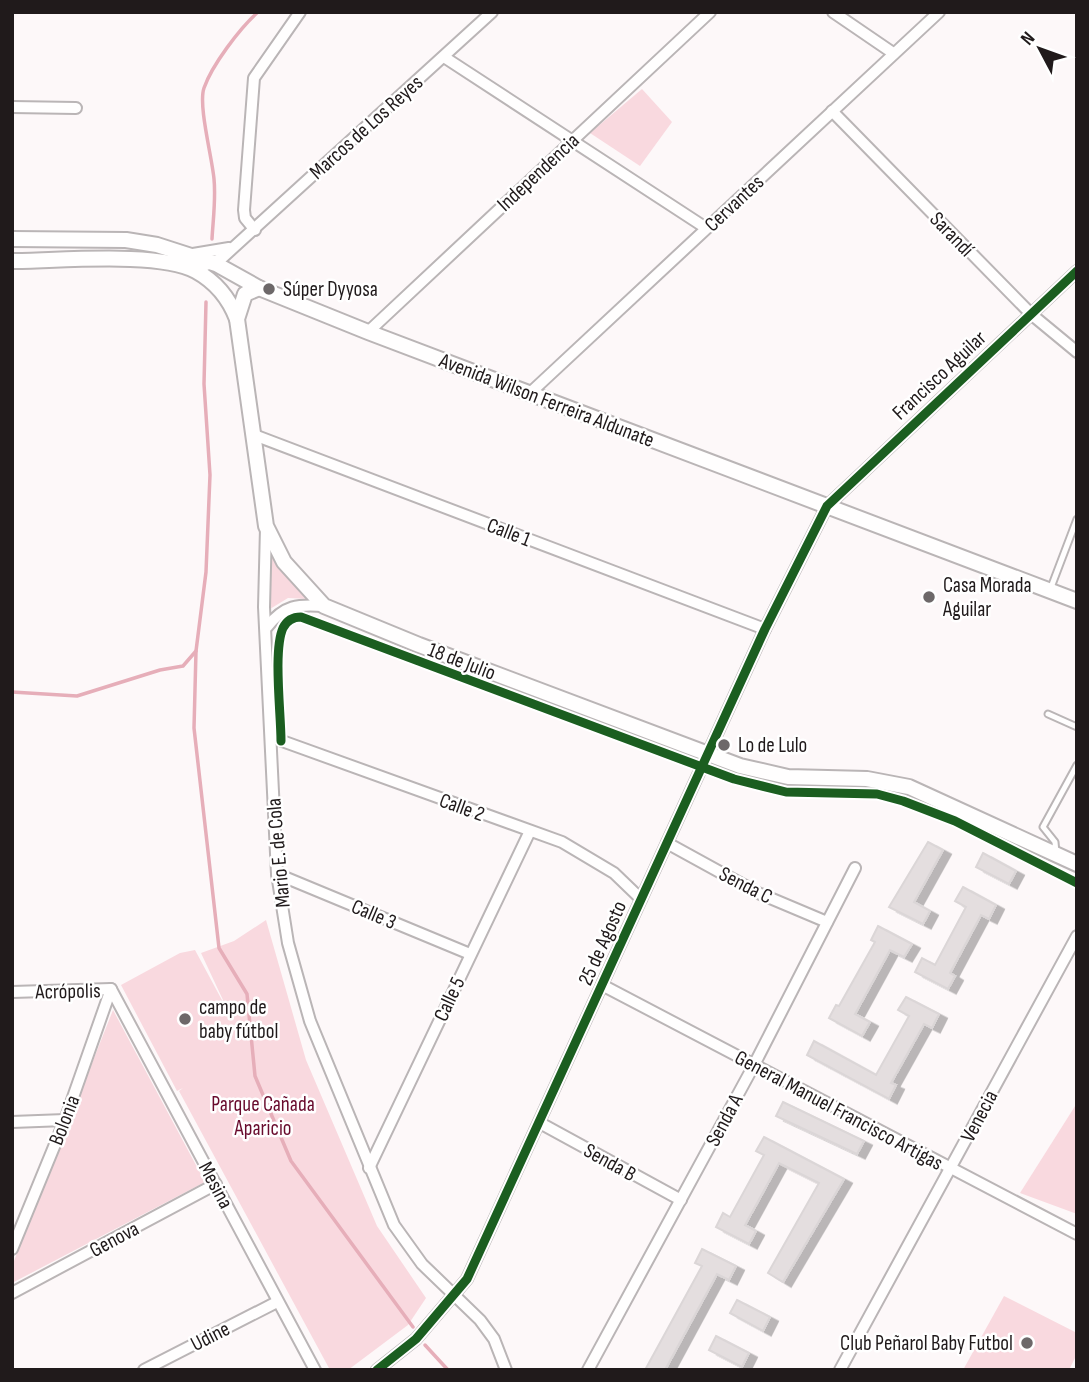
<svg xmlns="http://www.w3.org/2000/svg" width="1089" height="1382" viewBox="0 0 1089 1382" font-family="'Sofia Sans Condensed',sans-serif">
<defs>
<filter id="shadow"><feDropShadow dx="8" dy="4.5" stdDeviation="0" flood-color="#0004"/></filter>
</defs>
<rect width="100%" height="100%" fill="#fdf8f9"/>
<g fill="#f9d9df">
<path d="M642 89 672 122 640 166 590 133Z"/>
<path d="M270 540 281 567 309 599 288 598 270 609Z"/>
<path d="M266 920 306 1060 377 1226 426 1298 408 1325 348 1370H330L179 1091 183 1088 177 1091 121 985 180 953 195 950 230 1015 201 953 234 941Z"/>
<path d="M113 1010 205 1182 12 1283V1266Z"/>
<path d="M1077 1103V1214L1020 1193Z"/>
<path d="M1004 1296 1077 1333V1354L1069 1370H963Z"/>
</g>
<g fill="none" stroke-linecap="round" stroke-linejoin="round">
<g stroke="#e6aeb9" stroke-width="3.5">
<path d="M212 239C213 220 216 199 214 179 212 157 198 105 204 88 212 65 240 28 258 12"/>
<path d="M196 651 194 728 219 948 247 994 255 1076 291 1161 413 1327"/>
<path d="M12 692 77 696 160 670 183 666 196 651 206 572 210 475 204 384 206 302"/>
<path d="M425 1345 448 1370"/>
</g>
</g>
<g fill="#e4dedf" stroke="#dbd6d7" stroke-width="2" filter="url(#shadow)">
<path d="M928 842 943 850 914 902 930 911 923 924 889 907Z"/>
<path d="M983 853 1016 871 1009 884 976 867Z"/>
<path d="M963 887 996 905 989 919 981 915 950 973 955 976 948 989 915 972 922 958 935 965 966 907 955 901Z"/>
<path d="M878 926 912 944 904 957 890 950 855 1014 870 1022 862 1036 829 1018 836 1005 839 1006 875 942 871 940Z"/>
<path d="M906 997 939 1014 932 1028 924 1024 891 1083 896 1085 889 1099 807 1055 814 1041 876 1075 909 1016 898 1010Z"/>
<path d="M783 1102 864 1141 857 1154 776 1116Z"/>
<path d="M764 1137 844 1179 783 1282 768 1273 819 1183 779 1163 745 1225 756 1231 749 1244 716 1227 723 1213 730 1217 764 1155 756 1151Z"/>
<path d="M702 1249 736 1266 729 1280 717 1274 665 1370H645L702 1266 695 1263Z"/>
<path d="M737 1300 770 1317 763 1331 730 1313Z"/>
<path d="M716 1336 749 1353 742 1367 709 1350Z"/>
</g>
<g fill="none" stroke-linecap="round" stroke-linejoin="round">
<g stroke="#bab5b6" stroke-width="9">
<g id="lane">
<path d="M1050 590 1077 519"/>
<path d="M1048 714 1077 727"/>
<path d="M1056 853 1055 842 1043 827 1077 765"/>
</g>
</g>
<g stroke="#bab5b6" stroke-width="14">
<g id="street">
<path d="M833 12 893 53"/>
<path d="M444 57 706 228"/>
<path d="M12 107 76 108"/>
<path d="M832 111 1031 314 1077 352"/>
<path d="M255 230 245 218 244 210 254 78 300 12"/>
<path d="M193 254 229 248"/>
<path d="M195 270 222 258 492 12"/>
<path d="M368 332 710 12"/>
<path d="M529 394 939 12"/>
<path d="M254 435 765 629"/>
<path d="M266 528 264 607 277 874 288 943 310 1021 394 1225 422 1264 480 1320 494 1339 506 1370"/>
<path d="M267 627C284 605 298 604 324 606"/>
<path d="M271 737 562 842 614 873 641 899"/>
<path d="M667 843 758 893 827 922"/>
<path d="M277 874 470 954"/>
<path d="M602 985 1077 1234"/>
<path d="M12 992 111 989 315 1370"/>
<path d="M12 1122 65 1120"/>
<path d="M540 1123 681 1200"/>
<path d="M369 1168 530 831"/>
<path d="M12 1249 65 1120 111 989"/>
<path d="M12 1293 216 1184"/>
<path d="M144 1370 277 1302"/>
<path d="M377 1370 416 1339 467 1279 765 629 827 506 1077 271"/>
<path d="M588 1370 754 1065 855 868"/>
<path d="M840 1370 1077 936"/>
</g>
</g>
<g stroke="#bab5b6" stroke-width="18">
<g id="secondary">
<path d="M12 239 126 240 157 245 216 264 259 288 368 332 1077 601"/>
<path d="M12 261C57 261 159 251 196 271 216 282 229 298 237 319"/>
<path d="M259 288 245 294 237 319 266 526 284 562 324 606 419 645 740 766 788 777 867 779 909 787 1077 864"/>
</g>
</g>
<use href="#lane" stroke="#fffefe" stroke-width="5"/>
<use href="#street" stroke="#fffefe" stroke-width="10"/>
<use href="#secondary" stroke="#fffefe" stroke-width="14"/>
<g stroke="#fff" stroke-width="13">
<g id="cycleway">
<path d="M281 741C281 714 273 650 283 628 287 620 293 617 301 617L734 779 786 792 877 794 903 801 955 821 1077 883"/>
<path d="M377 1370 416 1339 467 1279 765 629 827 506 1077 271"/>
</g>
</g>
<use href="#cycleway" stroke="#1b5e20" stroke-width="9"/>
</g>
<g fill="#6d6869" stroke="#fff" stroke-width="2.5">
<circle cx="269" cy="289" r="7"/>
<circle cx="929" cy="597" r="7"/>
<circle cx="724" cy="745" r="7"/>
<circle cx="185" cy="1019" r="7"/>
<circle cx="1027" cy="1343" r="7"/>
</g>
<g text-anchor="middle" stroke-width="5" stroke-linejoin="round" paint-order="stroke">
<g font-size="21" fill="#201a1b" stroke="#fff">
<text transform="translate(366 127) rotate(-42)" y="7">Marcos de Los Reyes</text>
<text transform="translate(538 172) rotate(-43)" y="7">Independencia</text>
<text transform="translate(734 203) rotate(-43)" y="7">Cervantes</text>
<text transform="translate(952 234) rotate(46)" y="7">Sarandí</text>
<text transform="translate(939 375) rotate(-43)" y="7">Francisco Aguilar</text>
<text transform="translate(547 400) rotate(21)" y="7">Avenida Wilson Ferreira Aldunate</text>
<text transform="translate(509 532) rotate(21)" y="7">Calle 1</text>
<text transform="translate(462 661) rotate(21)" y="7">18 de Julio</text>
<text transform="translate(462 807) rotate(20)" y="7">Calle 2</text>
<text transform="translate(278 853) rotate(-95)" y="7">Mario E. de Cola</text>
<text transform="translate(746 885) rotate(27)" y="7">Senda C</text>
<text transform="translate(374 914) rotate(23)" y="7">Calle 3</text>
<text transform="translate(602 943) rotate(-66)" y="7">25 de Agosto</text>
<text transform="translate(68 991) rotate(-1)" y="7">Acrópolis</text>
<text transform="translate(449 999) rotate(-65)" y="7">Calle 5</text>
<text transform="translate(839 1110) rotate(28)" y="7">General Manuel Francisco Artigas</text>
<text transform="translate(979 1116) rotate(-62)" y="7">Venecia</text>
<text transform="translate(64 1120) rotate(-69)" y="7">Bolonia</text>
<text transform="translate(724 1120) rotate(-62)" y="7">Senda A</text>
<text transform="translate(610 1162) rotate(29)" y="7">Senda B</text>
<text transform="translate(216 1185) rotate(62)" y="7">Mesina</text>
<text transform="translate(114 1239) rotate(-28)" y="7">Genova</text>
<text transform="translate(210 1336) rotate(-27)" y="7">Udine</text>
</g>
<g font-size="21" fill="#201a1b" stroke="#fff" text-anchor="start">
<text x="283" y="296">Súper Dyyosa</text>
<text x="943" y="592">Casa Morada<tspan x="943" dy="24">Aguilar</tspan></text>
<text x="738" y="752">Lo de Lulo</text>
<text x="199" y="1014">campo de<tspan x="199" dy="24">baby fútbol</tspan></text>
<text x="1013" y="1350" text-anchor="end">Club Peñarol Baby Futbol</text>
</g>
<g font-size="21" fill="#690b2d" stroke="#fff">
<text x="263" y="1111">Parque Cañada<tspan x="263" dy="24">Aparicio</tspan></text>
</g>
</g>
<rect width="1089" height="1382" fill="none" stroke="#201a1b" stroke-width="28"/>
<g transform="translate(1040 49) rotate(311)" stroke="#ffffff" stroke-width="5" paint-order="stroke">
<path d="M0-5L12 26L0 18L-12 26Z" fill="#201a1b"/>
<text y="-10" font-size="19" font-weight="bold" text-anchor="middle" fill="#201a1b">N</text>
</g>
</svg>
